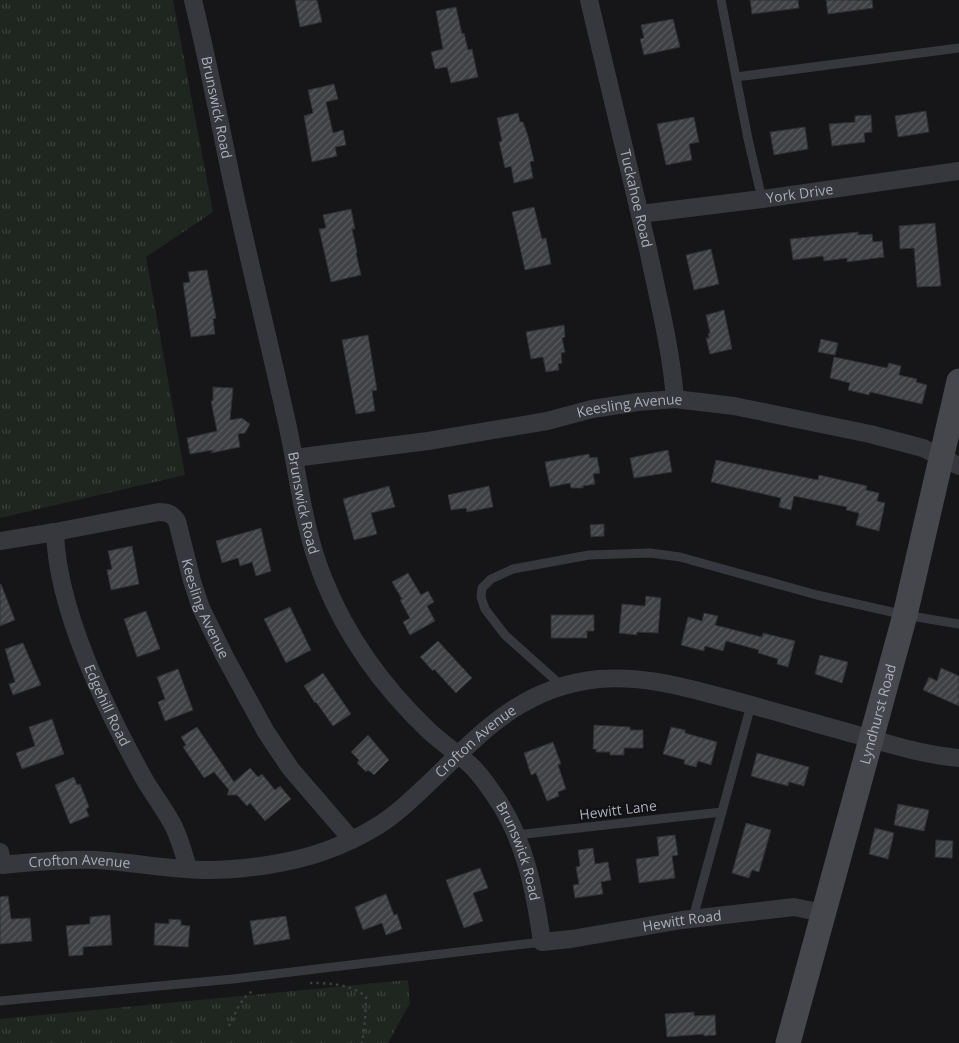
<svg xmlns="http://www.w3.org/2000/svg" width="959" height="1043" viewBox="0 0 959 1043" font-family="'Open Sans',sans-serif">
<defs>
<pattern id="grass-tufts" width="24" height="20" patternUnits="userSpaceOnUse" patternTransform="scale(1.25)"><rect width="24" height="20" fill="#1e261f"/><path d="M3 7l-1-3M5 7V3M7 7l1-3M15 17l-1-3M17 17v-4M19 17l1-3" fill="none" stroke="#3c433d"/></pattern>
<pattern id="building-hatch" width="6" height="6" patternUnits="userSpaceOnUse" patternTransform="scale(1.25)"><rect width="6" height="6" fill="#404145"/><path d="M-1 1l2-2M0 6l6-6M5 7l2-2" fill="none" stroke="#595a5e"/></pattern>
</defs>
<rect width="100%" height="100%" fill="#161618"/>
<g fill="url(#grass-tufts)">
<path d="M0 0H173L213 212 146 257 185 475 0 518Z"/>
<path d="M408 980 410 1003 388 1043H0V1019Z"/>
</g>
<g fill="url(#building-hatch)" stroke="#303034">
<path d="M295 0H317L322 22 300 27Z"/>
<path d="M750 0H798L799 8 752 14Z"/>
<path d="M826 0H872L873 8 828 14Z"/>
<path d="M456 7 462 34 464 33 468 50 472 49 478 77 451 83 447 67 435 69 431 52 443 49 436 11Z"/>
<path d="M673 19 680 47 644 55 640 39 644 38 641 25Z"/>
<path d="M334 84 338 99 326 102 333 133 343 130 346 145 335 147 337 156 312 162 304 116 313 113 308 90Z"/>
<path d="M926 111 929 132 898 137 895 116Z"/>
<path d="M518 113 520 122H523L528 136 534 161 530 162 533 178 514 183 511 166 505 168 499 142 502 141 497 118Z"/>
<path d="M871 115 872 132 864 133 865 142 832 146 829 124 855 122V116Z"/>
<path d="M694 117 699 142 689 144 692 160 666 165 657 124Z"/>
<path d="M805 127 808 149 774 155 770 132Z"/>
<path d="M534 207 542 239 546 238 551 264 525 270 512 212Z"/>
<path d="M351 209 355 229H352L357 252 356 253 361 275 331 282 319 229 326 228 323 215Z"/>
<path d="M935 223 941 286 917 287 914 248 900 249 899 226Z"/>
<path d="M858 232V235L872 234 873 242 882 241 884 257 847 262V258L824 261 823 256 793 260 790 239Z"/>
<path d="M711 249 719 284 694 290 686 255Z"/>
<path d="M207 270 216 318 213 319 215 334 191 337 183 283 190 282 188 272Z"/>
<path d="M724 310 732 349 710 354 706 338H709L708 334 710 333 706 315Z"/>
<path d="M564 325 565 337 562 338 565 352 561 353 562 363 558 364 559 370 546 372 543 357 531 359 526 332Z"/>
<path d="M368 335 377 390 372 391 375 411 356 414 342 340Z"/>
<path d="M821 339 838 343 835 355 818 352Z"/>
<path d="M834 357 887 368 889 363 901 366 899 375 917 379 916 382 927 385 922 404 870 392 869 395 848 390 850 383 830 378Z"/>
<path d="M213 387 233 388 230 420 242 418 250 424 245 433 238 434 240 447 211 453 213 450 190 454 187 438 217 431 211 401H213Z"/>
<path d="M668 450 672 472 634 478 630 458Z"/>
<path d="M589 454 590 458 597 457 600 473 593 474 595 484 583 486V488H571L570 483 550 487 545 462Z"/>
<path d="M716 460 818 480 819 475 867 486 866 490 879 493 877 501 885 503 879 531 856 525 859 513 846 510 847 507 794 496 791 510 779 507 781 498 711 482Z"/>
<path d="M389 486 395 507 371 513 377 534 354 540 343 499Z"/>
<path d="M489 486 493 507 467 512 466 508 451 510 448 495Z"/>
<path d="M604 524V536L591 537 590 525Z"/>
<path d="M261 528 271 571 256 576 252 562 240 566 238 558 222 563 216 541Z"/>
<path d="M132 546 139 584 111 590 107 570 112 569 108 551Z"/>
<path d="M408 573 421 595 428 591 434 602 427 606 435 621 410 635 403 622 410 618 400 600 402 599 392 582Z"/>
<path d="M1 584 15 620 0 626V585Z"/>
<path d="M646 596 661 598 658 633 637 632V635L619 633 622 604 645 606Z"/>
<path d="M290 607 311 650 286 663 264 619Z"/>
<path d="M146 611 160 649 137 657 124 619Z"/>
<path d="M704 613 718 616 715 625 750 634 762 637 763 633 795 641 788 667 777 664 778 659 758 653 759 650 726 641 723 651 705 646 704 651 681 645 688 617 702 621Z"/>
<path d="M551 615H594V631H587V638H551Z"/>
<path d="M438 641 472 678 456 693 434 669 433 671 420 657Z"/>
<path d="M23 643 41 685 13 695 9 684 15 682 5 649Z"/>
<path d="M820 655 848 662 842 683 815 674Z"/>
<path d="M941 668 959 676V706L923 690 929 677 937 681Z"/>
<path d="M178 669 193 710 165 721 158 702 165 699 157 677Z"/>
<path d="M323 673 351 714 333 726 316 702 315 703 304 686Z"/>
<path d="M52 719 64 754 22 769 16 753 35 746 29 727Z"/>
<path d="M594 725 630 727V730H643V748H624V755H610V752H596V749H593Z"/>
<path d="M197 727 234 782 250 768 258 777 262 774 275 790 280 786 291 799 265 821 250 803 247 806 237 795H227L229 790 214 772 204 778 183 747 186 745 181 737Z"/>
<path d="M671 727 685 730V733L717 742 711 765 698 761 696 767 684 764 685 760 663 754Z"/>
<path d="M368 735 389 760 374 775 368 770 366 772 357 763 359 760 351 752Z"/>
<path d="M553 742 561 764 558 765 566 789 558 792 559 796 547 801 536 773 531 775 524 753Z"/>
<path d="M757 753 809 767 804 786 789 782 788 786 751 776Z"/>
<path d="M74 777 77 785 80 784 89 807 86 809 89 816 70 824 55 785Z"/>
<path d="M898 804 929 810 924 831 894 825Z"/>
<path d="M746 823 771 830 759 872 752 870 749 878 732 873Z"/>
<path d="M875 828 894 833 888 859 869 854Z"/>
<path d="M675 835 678 855 672 856 675 878 639 883 636 859 659 856 657 837Z"/>
<path d="M936 840 953 841 952 858 935 857Z"/>
<path d="M593 848 595 864 608 862 611 880 601 882 603 894 575 898 573 885 579 884 576 867 580 866 578 850Z"/>
<path d="M480 868 488 888 473 893 483 921 464 928 446 880Z"/>
<path d="M386 894 394 915 397 914 402 929 386 935 382 923 363 930 355 907Z"/>
<path d="M8 896 11 919 30 918 32 941 0 944V897Z"/>
<path d="M110 915 112 945 83 947V955L69 956 66 926 90 924V917Z"/>
<path d="M286 916 290 939 254 945 250 921Z"/>
<path d="M169 919 181 920V925L190 926 188 947 154 945 155 923 169 924Z"/>
<path d="M694 1012V1016L715 1015 716 1035 704 1036V1034L667 1037 665 1014Z"/>
</g>
<g fill="none" stroke-linecap="round" stroke-linejoin="round">
<g stroke="#3d3f44" stroke-width="2.5" stroke-dasharray="2.5 4" stroke-linecap="butt">
<path d="M310 983C328 983 352 984 366 997L365 1021 362 1043"/>
<path d="M229 1026C235 1014 242 995 255 990"/>
</g>
<g stroke="#37383d" stroke-width="9">
<path d="M721 0 748 139 762 199"/>
<path d="M736 77 959 48"/>
<path d="M562 686 505 635 485 609 481 597 482 588 491 579 513 569 589 555 650 553 680 557 817 595 905 615 959 624"/>
<path d="M516 835 722 812"/>
<path d="M693 918 751 705"/>
<path d="M0 1001 233 979 542 942"/>
</g>
<g stroke="#37383d" stroke-width="18">
<path id="s1" d="M193 0C207 57 218 114 230 172 247 253 267 333 285 414 298 469 302 527 324 580 347 638 384 688 429 731 441 742 454 751 466 761 477 770 487 784 495 796 525 839 535 892 542 942L571 939 682 920 794 907 823 913"/>
<path id="s2" d="M589 0C609 83 629 166 648 249 658 298 671 348 675 399"/>
<path id="s3" d="M640 214 762 199 959 171"/>
<path id="s4" d="M294 458 428 441 547 421 592 409 638 402 675 399 734 406 870 434 923 448 959 466"/>
<path id="s5" d="M55 532C57 610 106 709 143 777 152 793 164 808 173 825 180 839 184 854 188 868"/>
<path id="s6" d="M0 541 55 532 159 512C168 512 172 514 177 521L192 581 201 608 225 657 266 732 290 768 352 840"/>
<path id="s7" d="M0 852 3 865C34 862 64 859 95 860 133 862 171 870 208 870 244 870 292 863 325 851 350 842 376 829 397 812 463 757 505 688 599 679 638 676 673 684 710 694 758 706 806 721 854 734 889 744 923 755 959 758"/>
</g>
<path stroke="#45474d" stroke-width="25" id="s8" d="M788 1043 905 615 959 381"/>
</g>
<g text-anchor="middle" stroke-width="4.5" stroke-linejoin="round" paint-order="stroke">
<g font-size="14" fill="#a8adb8" stroke="#111113">
<text dy="5" stroke="none"><textPath href="#s1" startOffset="110">Brunswick Road</textPath></text>
<text dy="5" stroke="none"><textPath href="#s3" startOffset="161">York Drive</textPath></text>
<text dy="5" stroke="none"><textPath href="#s2" startOffset="204">Tuckahoe Road</textPath></text>
<text dy="5" stroke="none"><textPath href="#s4" startOffset="340">Keesling Avenue</textPath></text>
<text dy="5" stroke="none"><textPath href="#s1" startOffset="515">Brunswick Road</textPath></text>
<text dy="5" stroke="none"><textPath href="#s6" startOffset="275">Keesling Avenue</textPath></text>
<text dy="5" stroke="none"><textPath href="#s5" startOffset="182">Edgehill Road</textPath></text>
<text dy="5" stroke="none"><textPath href="#s8" startOffset="341">Lyndhurst Road</textPath></text>
<text dy="5" stroke="none"><textPath href="#s7" startOffset="526">Crofton Avenue</textPath></text>
<text transform="translate(618 810) rotate(-7)" y="5">Hewitt Lane</text>
<text dy="5" stroke="none"><textPath href="#s1" startOffset="934">Brunswick Road</textPath></text>
<text dy="5" stroke="none"><textPath href="#s7" startOffset="90">Crofton Avenue</textPath></text>
<text dy="5" stroke="none"><textPath href="#s1" startOffset="1170">Hewitt Road</textPath></text>
</g>
</g>
</svg>
